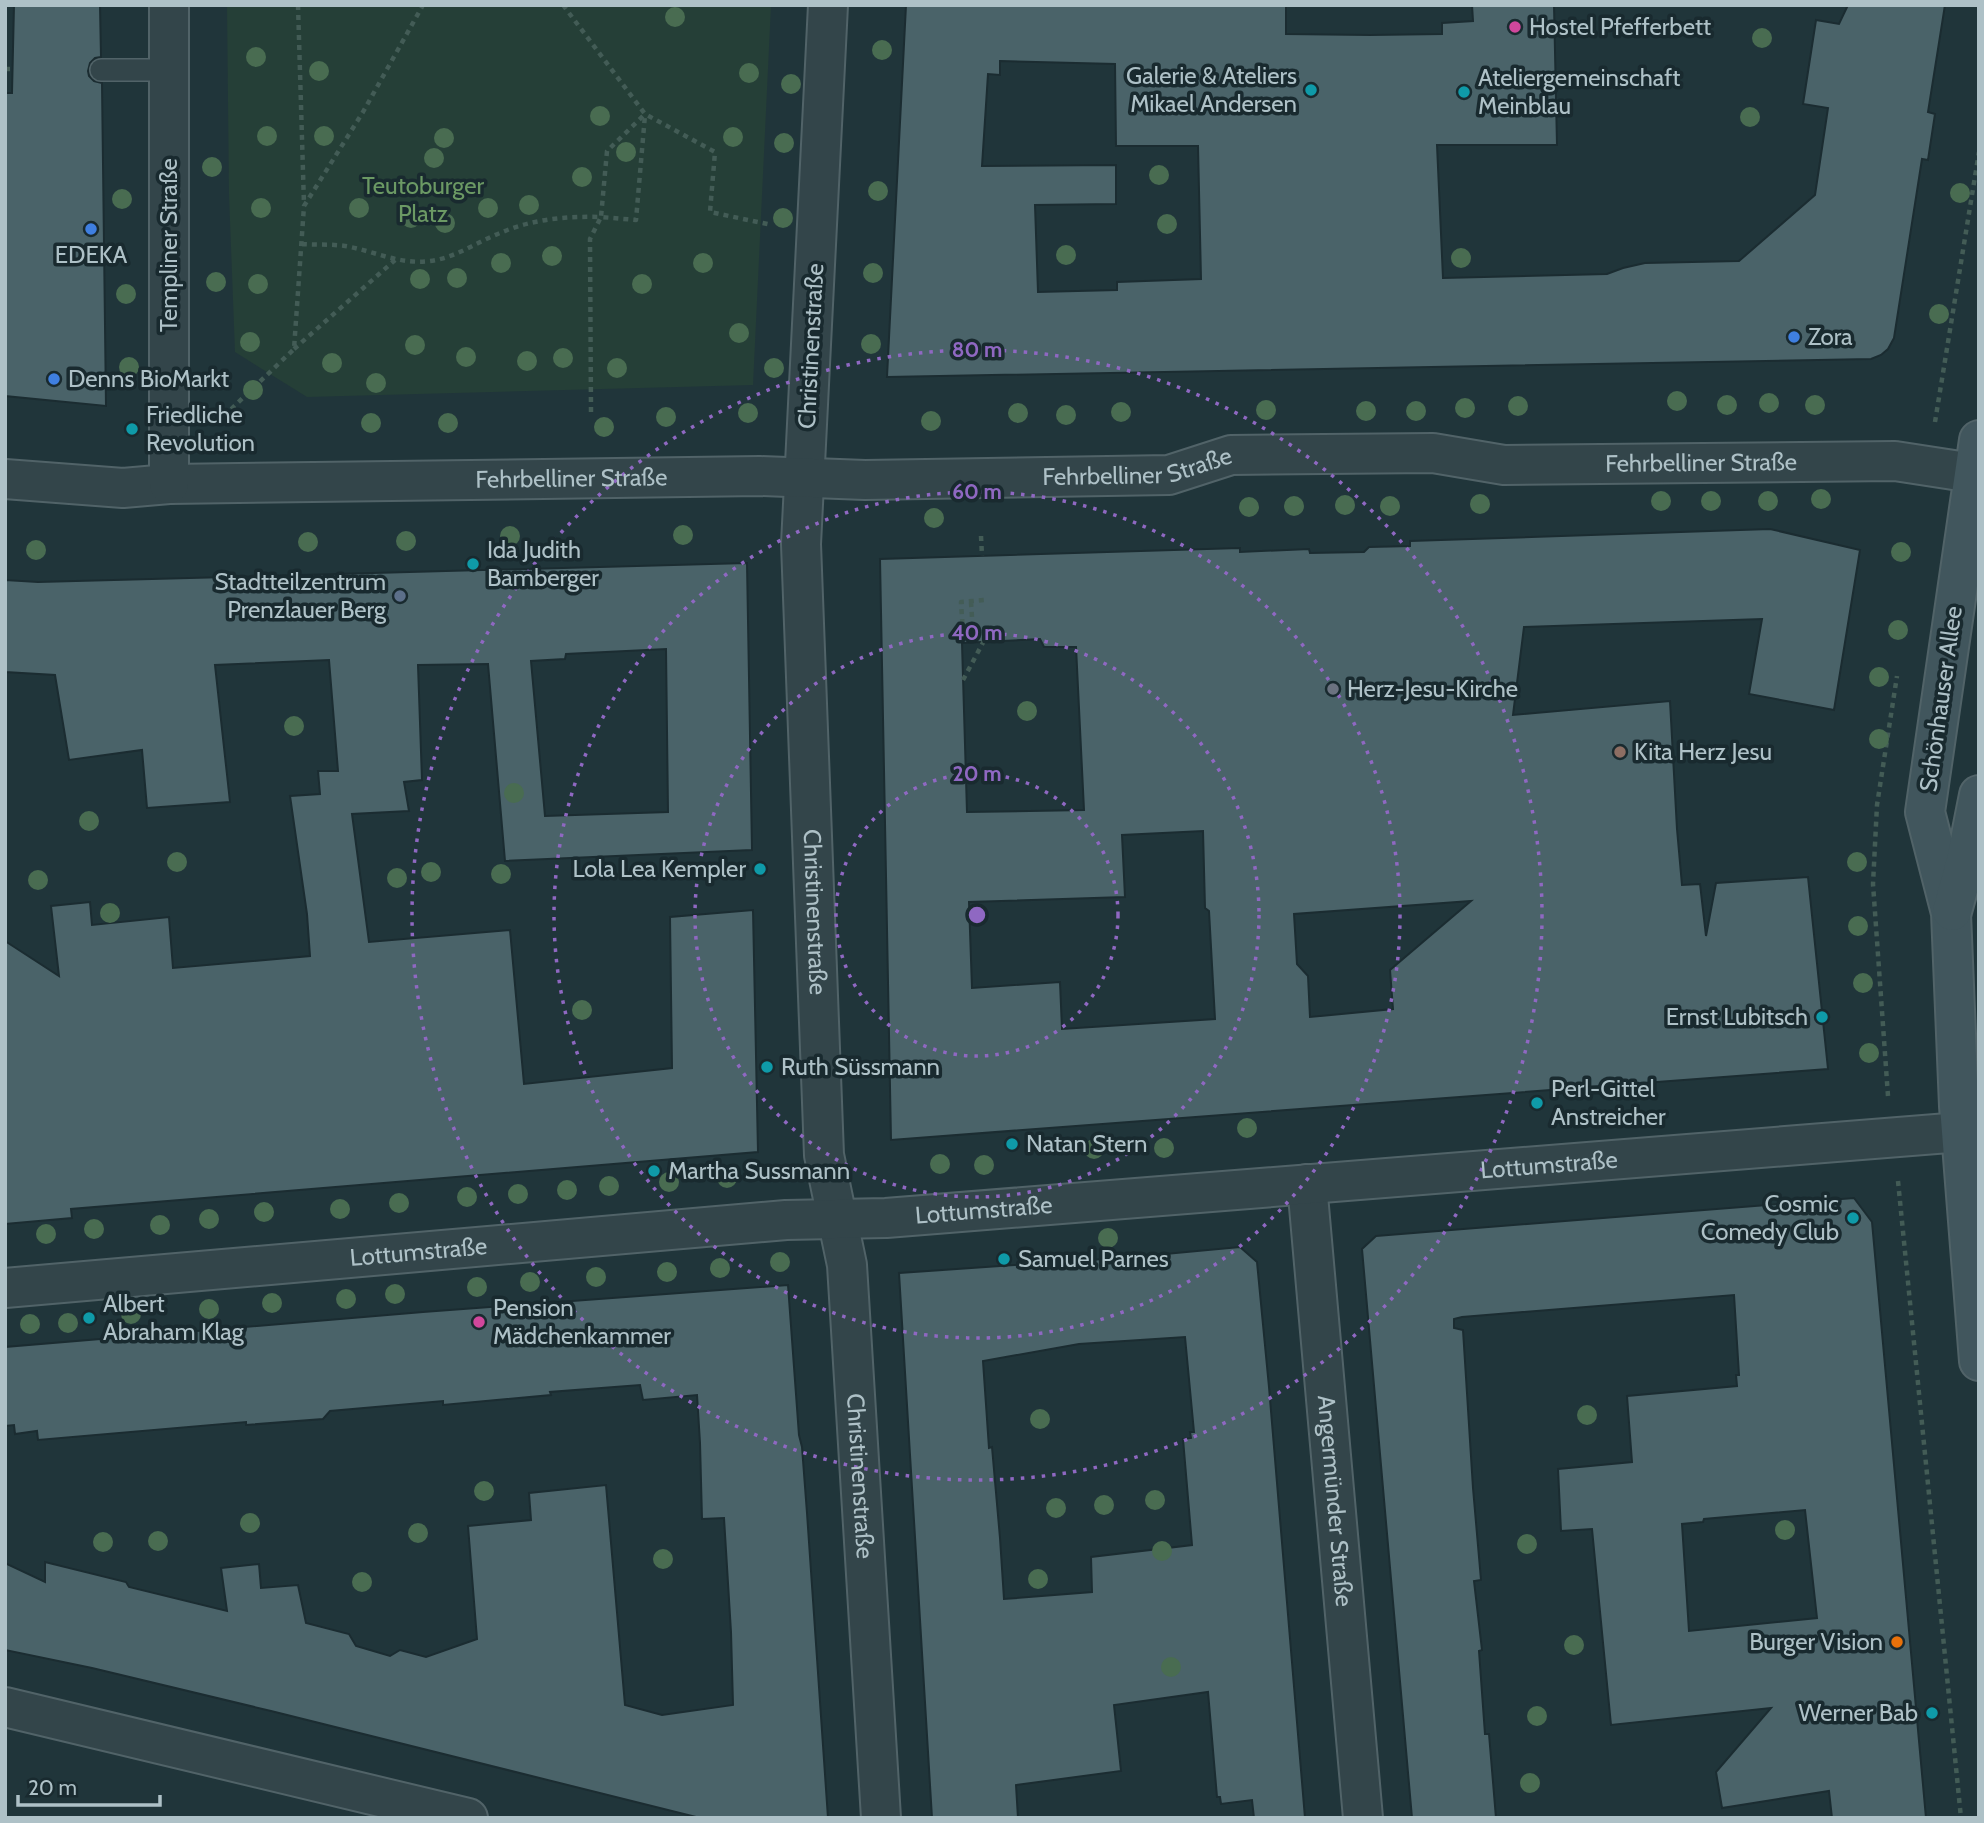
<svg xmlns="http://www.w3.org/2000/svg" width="1984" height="1823" viewBox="0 0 1984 1823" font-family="Cabin,sans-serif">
<rect width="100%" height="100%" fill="#20353a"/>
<path fill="#253f37" d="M227 5H771L753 385 307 397 235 352 229 194Z"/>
<g fill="#4a6369" stroke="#1b2c31" stroke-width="2" fill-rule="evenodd">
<path d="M14 5H100L101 57 95 58 90 63 88 71 89 76 94 81 102 83 106 406 5 396V93H12Z"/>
<path d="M906 5H1286V34L1370 35 1442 34V23L1473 21 1472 5H1554L1557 145H1437L1443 278 1607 274 1623 268 1645 263 1739 261 1815 195 1828 108 1803 104 1816 20 1839 24 1848 5H1945L1928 112 1935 114 1928 160 1922 159 1894 338 1888 349 1881 355 1871 359 887 377ZM1000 61 1115 64 1116 146H1198L1201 279 1117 282V290L1038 292 1035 205 1116 204V165L982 166 988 74 1000 75Z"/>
<path d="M1770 529 1860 550 1834 710 1749 694 1762 619 1524 627 1513 715 1670 701 1677 829 1682 885 1700 884 1706 936 1716 883 1808 877 1828 1069 891 1140 880 559 1240 548V552L1309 549 1310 553 1364 552 1369 547 1410 546V541ZM1040 639 1044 647H1076L1084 810 967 812 962 643ZM1203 831 1205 908 1209 911 1215 1019 1062 1029 1060 982 972 988 969 902 1125 897 1122 835ZM1471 901 1390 970 1393 1009 1310 1017 1308 976 1297 964 1294 914Z"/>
<path d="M747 563 752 850 505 861 488 664 418 665 422 780 404 782 409 811 352 814 369 942 510 930 524 1084 672 1068 670 917 753 910 758 1152 71 1209 72 1218 5 1224V941L59 976 51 906 90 902 92 925 169 917 173 968 310 956 307 914 290 796 320 794 318 771H338L329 660 215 665 230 802 147 808 142 750 69 760 55 675 5 672V580L38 582ZM666 649 668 812 545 816 531 661 565 659 566 654Z"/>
<path d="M1854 1198 1872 1222 1926 1818H1832L1829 1791 1722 1808 1716 1772 1771 1708 1611 1725 1592 1529 1561 1531 1558 1469 1632 1462 1627 1396 1737 1386 1736 1375H1739L1734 1295 1462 1317 1454 1319V1328L1463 1330 1473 1488 1481 1580 1474 1581 1482 1650 1479 1651 1485 1734H1489L1496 1818H1412L1362 1249 1376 1236ZM1805 1510 1817 1618 1689 1631 1682 1524 1703 1522 1704 1519Z"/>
<path d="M1240 1247 1257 1262 1269 1387 1305 1818H1254L1252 1800 1221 1804 1220 1797H1217L1208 1692 1114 1705 1121 1771 1016 1785 1018 1818H932L899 1273 1133 1257ZM1185 1337 1194 1432H1190L1191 1438 1183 1439 1192 1545 1091 1557 1092 1592 1004 1599 1000 1538 992 1447 989 1448 983 1361 1079 1344Z"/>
<path d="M788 1285 799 1435 802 1447 807 1513 828 1818H700L271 1711 92 1668 5 1650V1563L45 1582V1562L126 1582 129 1587 227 1611 221 1568 259 1564 261 1588 298 1585 306 1623 349 1634 356 1646 370 1650 390 1656 400 1650 426 1657 477 1639 468 1526 531 1520 529 1493 606 1485 625 1705 662 1715 733 1705 731 1632 724 1518 702 1519 700 1443 697 1395 643 1400 640 1385 550 1392 551 1395 443 1405V1401L330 1411 323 1419 246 1425V1422L38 1440 37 1431 15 1434 14 1425 5 1426V1347L423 1312Z"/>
</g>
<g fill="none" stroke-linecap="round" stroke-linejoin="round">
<g stroke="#516368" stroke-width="24">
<path id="lane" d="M101 70H169"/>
</g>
<g stroke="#516368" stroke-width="42">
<g id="street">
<path id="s1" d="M828 5 801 544 824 1155 847 1265 881 1818"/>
<path id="s2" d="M5 479 123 488 169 484 760 476 865 480 1169 475 1231 455 1433 453 1504 465 1895 461 1973 473"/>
<path d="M169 484V5"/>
<path id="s3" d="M1307 1184 1363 1818"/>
<path id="s4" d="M5 1288 786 1220 886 1218 1961 1132"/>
<path d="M5 1707 468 1818"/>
</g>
</g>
<g stroke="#516368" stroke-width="42">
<g id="secondary">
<path d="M1979 440 1925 812 1951 913 1959 1106 1979 1361"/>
<path d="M1952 911 1966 861 1979 795"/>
</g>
</g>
<g stroke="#435c56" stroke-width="4.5" stroke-dasharray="5 5" stroke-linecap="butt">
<path d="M298 5 304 205"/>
<path d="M563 5 645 114 715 152 710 212 772 225"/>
<path d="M5 69H13"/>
<path d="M302 244C316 245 332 244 345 246 375 251 399 265 430 261 455 258 477 242 500 233 532 219 567 216 601 217L607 151 645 114"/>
<path d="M294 349 395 260"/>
<path d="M591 412 590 239 601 217 636 220 645 115"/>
<path d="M224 416 294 349 304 206 363 112 423 5"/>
<path d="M1935 422 1979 152"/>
<path d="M981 536 982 556"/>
<path d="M971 602 973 633H963L961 602 984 600"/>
<path d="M963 680 986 637"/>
<path d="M1888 1096 1873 884 1877 805 1897 676"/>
<path d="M1898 1181 1961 1818"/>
</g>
<use href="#lane" stroke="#33454a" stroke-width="21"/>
<use href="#street" stroke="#33454a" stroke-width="38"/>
<use href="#secondary" stroke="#41565d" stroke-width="38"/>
</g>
<g fill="#496c51">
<circle cx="675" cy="17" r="10"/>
<circle cx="1762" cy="38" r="10"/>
<circle cx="882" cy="50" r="10"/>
<circle cx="256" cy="57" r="10"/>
<circle cx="319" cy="71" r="10"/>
<circle cx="749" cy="73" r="10"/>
<circle cx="791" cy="84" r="10"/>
<circle cx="600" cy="116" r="10"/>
<circle cx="1750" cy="117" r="10"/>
<circle cx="267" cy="136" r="10"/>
<circle cx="324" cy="136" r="10"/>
<circle cx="733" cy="137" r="10"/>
<circle cx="444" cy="138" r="10"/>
<circle cx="784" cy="143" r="10"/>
<circle cx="626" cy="152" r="10"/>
<circle cx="434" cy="158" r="10"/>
<circle cx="212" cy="167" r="10"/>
<circle cx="1159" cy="175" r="10"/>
<circle cx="582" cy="177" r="10"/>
<circle cx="878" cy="191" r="10"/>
<circle cx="1960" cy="193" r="10"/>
<circle cx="122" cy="199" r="10"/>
<circle cx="529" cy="205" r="10"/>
<circle cx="261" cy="208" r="10"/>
<circle cx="359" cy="208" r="10"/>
<circle cx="488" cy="208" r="10"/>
<circle cx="411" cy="218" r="10"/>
<circle cx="783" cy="218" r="10"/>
<circle cx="445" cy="223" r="10"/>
<circle cx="1167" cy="224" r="10"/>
<circle cx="1066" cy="255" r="10"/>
<circle cx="552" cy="256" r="10"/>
<circle cx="1461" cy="258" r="10"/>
<circle cx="501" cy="263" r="10"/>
<circle cx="703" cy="263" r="10"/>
<circle cx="873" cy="273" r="10"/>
<circle cx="457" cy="278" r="10"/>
<circle cx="420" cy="279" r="10"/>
<circle cx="216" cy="282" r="10"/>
<circle cx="258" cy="284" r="10"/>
<circle cx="642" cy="284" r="10"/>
<circle cx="126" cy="294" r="10"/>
<circle cx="1939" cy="314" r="10"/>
<circle cx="739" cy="333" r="10"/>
<circle cx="250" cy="342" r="10"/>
<circle cx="871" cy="344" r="10"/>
<circle cx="415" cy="345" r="10"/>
<circle cx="466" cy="357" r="10"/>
<circle cx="563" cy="358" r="10"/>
<circle cx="527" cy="361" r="10"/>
<circle cx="332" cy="363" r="10"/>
<circle cx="129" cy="367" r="10"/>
<circle cx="617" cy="368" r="10"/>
<circle cx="774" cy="368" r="10"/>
<circle cx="376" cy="383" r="10"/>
<circle cx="253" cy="390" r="10"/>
<circle cx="1677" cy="401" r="10"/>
<circle cx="1769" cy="403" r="10"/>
<circle cx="1727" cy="405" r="10"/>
<circle cx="1815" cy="405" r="10"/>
<circle cx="1518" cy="406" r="10"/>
<circle cx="1465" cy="408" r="10"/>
<circle cx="1266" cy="410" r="10"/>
<circle cx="1366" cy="411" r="10"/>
<circle cx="1416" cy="411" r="10"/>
<circle cx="1121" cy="412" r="10"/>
<circle cx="748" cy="413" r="10"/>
<circle cx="1018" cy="413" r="10"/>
<circle cx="1066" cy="415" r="10"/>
<circle cx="666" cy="417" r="10"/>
<circle cx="931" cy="421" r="10"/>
<circle cx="371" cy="423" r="10"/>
<circle cx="448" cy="423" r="10"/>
<circle cx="604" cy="427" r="10"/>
<circle cx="1821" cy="499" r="10"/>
<circle cx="1661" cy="501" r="10"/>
<circle cx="1711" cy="501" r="10"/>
<circle cx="1768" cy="501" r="10"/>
<circle cx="1480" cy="504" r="10"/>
<circle cx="1345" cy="505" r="10"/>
<circle cx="1294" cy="506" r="10"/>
<circle cx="1390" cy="506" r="10"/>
<circle cx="1249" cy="507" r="10"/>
<circle cx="934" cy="518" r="10"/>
<circle cx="683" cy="535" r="10"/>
<circle cx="510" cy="536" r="10"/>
<circle cx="406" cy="541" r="10"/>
<circle cx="308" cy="542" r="10"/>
<circle cx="36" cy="550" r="10"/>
<circle cx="1901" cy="552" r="10"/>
<circle cx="1898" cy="630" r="10"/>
<circle cx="1879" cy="677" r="10"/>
<circle cx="1027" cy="711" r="10"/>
<circle cx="294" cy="726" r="10"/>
<circle cx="1879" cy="739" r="10"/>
<circle cx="514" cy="793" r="10"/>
<circle cx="89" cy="821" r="10"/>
<circle cx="177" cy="862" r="10"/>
<circle cx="1857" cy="862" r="10"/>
<circle cx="431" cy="872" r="10"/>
<circle cx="501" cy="874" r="10"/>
<circle cx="397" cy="878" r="10"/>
<circle cx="38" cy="880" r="10"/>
<circle cx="110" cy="913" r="10"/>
<circle cx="1858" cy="926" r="10"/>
<circle cx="1863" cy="983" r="10"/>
<circle cx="582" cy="1010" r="10"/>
<circle cx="1869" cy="1053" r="10"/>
<circle cx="1247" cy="1128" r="10"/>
<circle cx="1164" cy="1148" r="10"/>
<circle cx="1094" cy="1149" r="10"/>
<circle cx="940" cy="1164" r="10"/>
<circle cx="984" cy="1165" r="10"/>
<circle cx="727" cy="1178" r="10"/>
<circle cx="669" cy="1182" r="10"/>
<circle cx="609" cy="1186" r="10"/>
<circle cx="567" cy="1190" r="10"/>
<circle cx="518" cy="1194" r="10"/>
<circle cx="467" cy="1197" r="10"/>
<circle cx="399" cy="1203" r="10"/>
<circle cx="340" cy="1209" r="10"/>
<circle cx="264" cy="1212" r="10"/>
<circle cx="209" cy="1219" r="10"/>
<circle cx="160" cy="1225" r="10"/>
<circle cx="94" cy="1229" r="10"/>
<circle cx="46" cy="1234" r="10"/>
<circle cx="1108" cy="1238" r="10"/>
<circle cx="780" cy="1262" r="10"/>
<circle cx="720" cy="1268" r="10"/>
<circle cx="667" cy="1272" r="10"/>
<circle cx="596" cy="1277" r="10"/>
<circle cx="530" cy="1282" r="10"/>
<circle cx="477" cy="1287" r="10"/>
<circle cx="395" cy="1294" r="10"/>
<circle cx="346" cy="1299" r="10"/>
<circle cx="272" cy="1303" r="10"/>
<circle cx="209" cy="1309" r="10"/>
<circle cx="131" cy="1314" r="10"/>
<circle cx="68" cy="1323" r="10"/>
<circle cx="30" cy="1324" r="10"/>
<circle cx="1587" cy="1415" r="10"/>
<circle cx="1040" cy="1419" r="10"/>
<circle cx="484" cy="1491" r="10"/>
<circle cx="1155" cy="1500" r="10"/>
<circle cx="1104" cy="1505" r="10"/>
<circle cx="1056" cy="1508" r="10"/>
<circle cx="250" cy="1523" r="10"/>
<circle cx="1785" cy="1530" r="10"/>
<circle cx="418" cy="1533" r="10"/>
<circle cx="158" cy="1541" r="10"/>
<circle cx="103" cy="1542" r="10"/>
<circle cx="1527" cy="1544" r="10"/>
<circle cx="1162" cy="1551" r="10"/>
<circle cx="663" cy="1559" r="10"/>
<circle cx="1038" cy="1579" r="10"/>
<circle cx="362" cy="1582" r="10"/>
<circle cx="1574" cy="1645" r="10"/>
<circle cx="1171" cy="1667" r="10"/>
<circle cx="1537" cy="1716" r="10"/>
<circle cx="1530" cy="1783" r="10"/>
</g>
<g fill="none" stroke="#8f68c2" stroke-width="3.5" stroke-dasharray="3.5 7">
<circle cx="977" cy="915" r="141"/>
<circle cx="977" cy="915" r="282"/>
<circle cx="977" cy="915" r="423"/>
<circle cx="977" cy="915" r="565"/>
</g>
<g fill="#d1479c" stroke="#192a2f" stroke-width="2.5">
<circle cx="1515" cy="27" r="7"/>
<circle cx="479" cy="1322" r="7"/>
</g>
<g fill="#0f9aa8" stroke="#192a2f" stroke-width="2.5">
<circle cx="1311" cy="90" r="7"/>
<circle cx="1464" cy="92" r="7"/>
<circle cx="132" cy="429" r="7"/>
<circle cx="473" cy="564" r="7"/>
<circle cx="760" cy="869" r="7"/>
<circle cx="1822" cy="1017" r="7"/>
<circle cx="767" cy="1067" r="7"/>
<circle cx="1537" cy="1103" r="7"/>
<circle cx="1012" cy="1144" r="7"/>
<circle cx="654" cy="1171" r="7"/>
<circle cx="1853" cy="1218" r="7"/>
<circle cx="1004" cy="1259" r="7"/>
<circle cx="89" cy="1318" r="7"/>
<circle cx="1932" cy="1713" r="7"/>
</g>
<g fill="#3f7fe0" stroke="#192a2f" stroke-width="2.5">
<circle cx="91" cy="229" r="7"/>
<circle cx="1794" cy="337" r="7"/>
<circle cx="54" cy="379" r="7"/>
</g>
<circle fill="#5c6f8a" stroke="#192a2f" stroke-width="2.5" cx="400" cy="596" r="7"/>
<circle fill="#6b7280" stroke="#192a2f" stroke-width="2.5" cx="1333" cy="689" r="7"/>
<circle fill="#8d6e63" stroke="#192a2f" stroke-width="2.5" cx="1620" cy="752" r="7"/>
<circle fill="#e8710a" stroke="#192a2f" stroke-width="2.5" cx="1897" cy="1642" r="7"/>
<g text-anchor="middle" stroke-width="7" stroke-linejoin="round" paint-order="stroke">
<g font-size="24" fill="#aec1c7" stroke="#192a2f" text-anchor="start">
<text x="1529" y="35">Hostel Pfefferbett</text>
<text x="1297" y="84" text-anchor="end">Galerie &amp; Ateliers<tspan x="1297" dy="28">Mikael Andersen</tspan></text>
<text x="1478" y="86">Ateliergemeinschaft<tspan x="1478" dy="28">Meinblau</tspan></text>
<text x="91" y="263" text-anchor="middle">EDEKA</text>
<text x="1808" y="345">Zora</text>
<text x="68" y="387">Denns BioMarkt</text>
<text x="146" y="423">Friedliche<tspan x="146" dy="28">Revolution</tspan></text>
<text x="487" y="558">Ida Judith<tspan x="487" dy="28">Bamberger</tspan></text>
<text x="386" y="590" text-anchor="end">Stadtteilzentrum<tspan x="386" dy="28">Prenzlauer Berg</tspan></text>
<text x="1347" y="697">Herz-Jesu-Kirche</text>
<text x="1634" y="760">Kita Herz Jesu</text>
<text x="746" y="877" text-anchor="end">Lola Lea Kempler</text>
<text x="1808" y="1025" text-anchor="end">Ernst Lubitsch</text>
<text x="781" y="1075">Ruth Süssmann</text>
<text x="1551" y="1097">Perl-Gittel<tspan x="1551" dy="28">Anstreicher</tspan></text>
<text x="1026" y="1152">Natan Stern</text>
<text x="668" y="1179">Martha Sussmann</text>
<text x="1839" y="1212" text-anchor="end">Cosmic<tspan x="1839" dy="28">Comedy Club</tspan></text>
<text x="1018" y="1267">Samuel Parnes</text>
<text x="103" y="1312">Albert<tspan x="103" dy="28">Abraham Klag</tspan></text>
<text x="493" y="1316">Pension<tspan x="493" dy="28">Mädchenkammer</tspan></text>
<text x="1883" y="1650" text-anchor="end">Burger Vision</text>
<text x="1918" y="1721" text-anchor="end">Werner Bab</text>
</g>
<g font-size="24" fill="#6b9964" stroke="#192a2f">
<text x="423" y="194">Teutoburger<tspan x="423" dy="28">Platz</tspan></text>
</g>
<g font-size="24" fill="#aec1c7" stroke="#192a2f">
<text transform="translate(169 245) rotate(-90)" y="8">Templiner Straße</text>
<text transform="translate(811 346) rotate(-87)" y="8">Christinenstraße</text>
<text dy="8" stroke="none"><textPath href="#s2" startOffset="1701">Fehrbelliner Straße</textPath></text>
<text dy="8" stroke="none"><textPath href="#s2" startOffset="1134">Fehrbelliner Straße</textPath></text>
<text dy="8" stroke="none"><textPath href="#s2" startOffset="567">Fehrbelliner Straße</textPath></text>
<text transform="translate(1941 699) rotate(-82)" y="8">Schönhauser Allee</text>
<text dy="8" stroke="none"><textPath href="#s1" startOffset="908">Christinenstraße</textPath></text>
<text dy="8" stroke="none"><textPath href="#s4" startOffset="1549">Lottumstraße</textPath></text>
<text dy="8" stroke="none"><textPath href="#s4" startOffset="982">Lottumstraße</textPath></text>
<text dy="8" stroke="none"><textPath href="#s4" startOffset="415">Lottumstraße</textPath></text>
<text dy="8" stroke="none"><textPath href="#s1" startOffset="1475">Christinenstraße</textPath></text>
<text dy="8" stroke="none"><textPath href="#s3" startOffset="318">Angermünder Straße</textPath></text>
</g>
</g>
<circle cx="977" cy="915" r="10" fill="#8f68c2" stroke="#192a2f" stroke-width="3.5"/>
<g font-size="21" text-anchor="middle" font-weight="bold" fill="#8f68c2" stroke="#192a2f" stroke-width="7" stroke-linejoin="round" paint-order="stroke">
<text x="977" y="357">80 m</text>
<text x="977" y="499">60 m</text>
<text x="977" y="640">40 m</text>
<text x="977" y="781">20 m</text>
</g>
<rect width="1984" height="1823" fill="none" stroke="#aec1c7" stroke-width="14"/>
<path d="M18 1795v10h142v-10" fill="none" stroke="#aec1c7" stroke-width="3.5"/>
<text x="28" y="1795" font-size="21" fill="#aec1c7" stroke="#192a2f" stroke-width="5" paint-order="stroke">20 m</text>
</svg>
